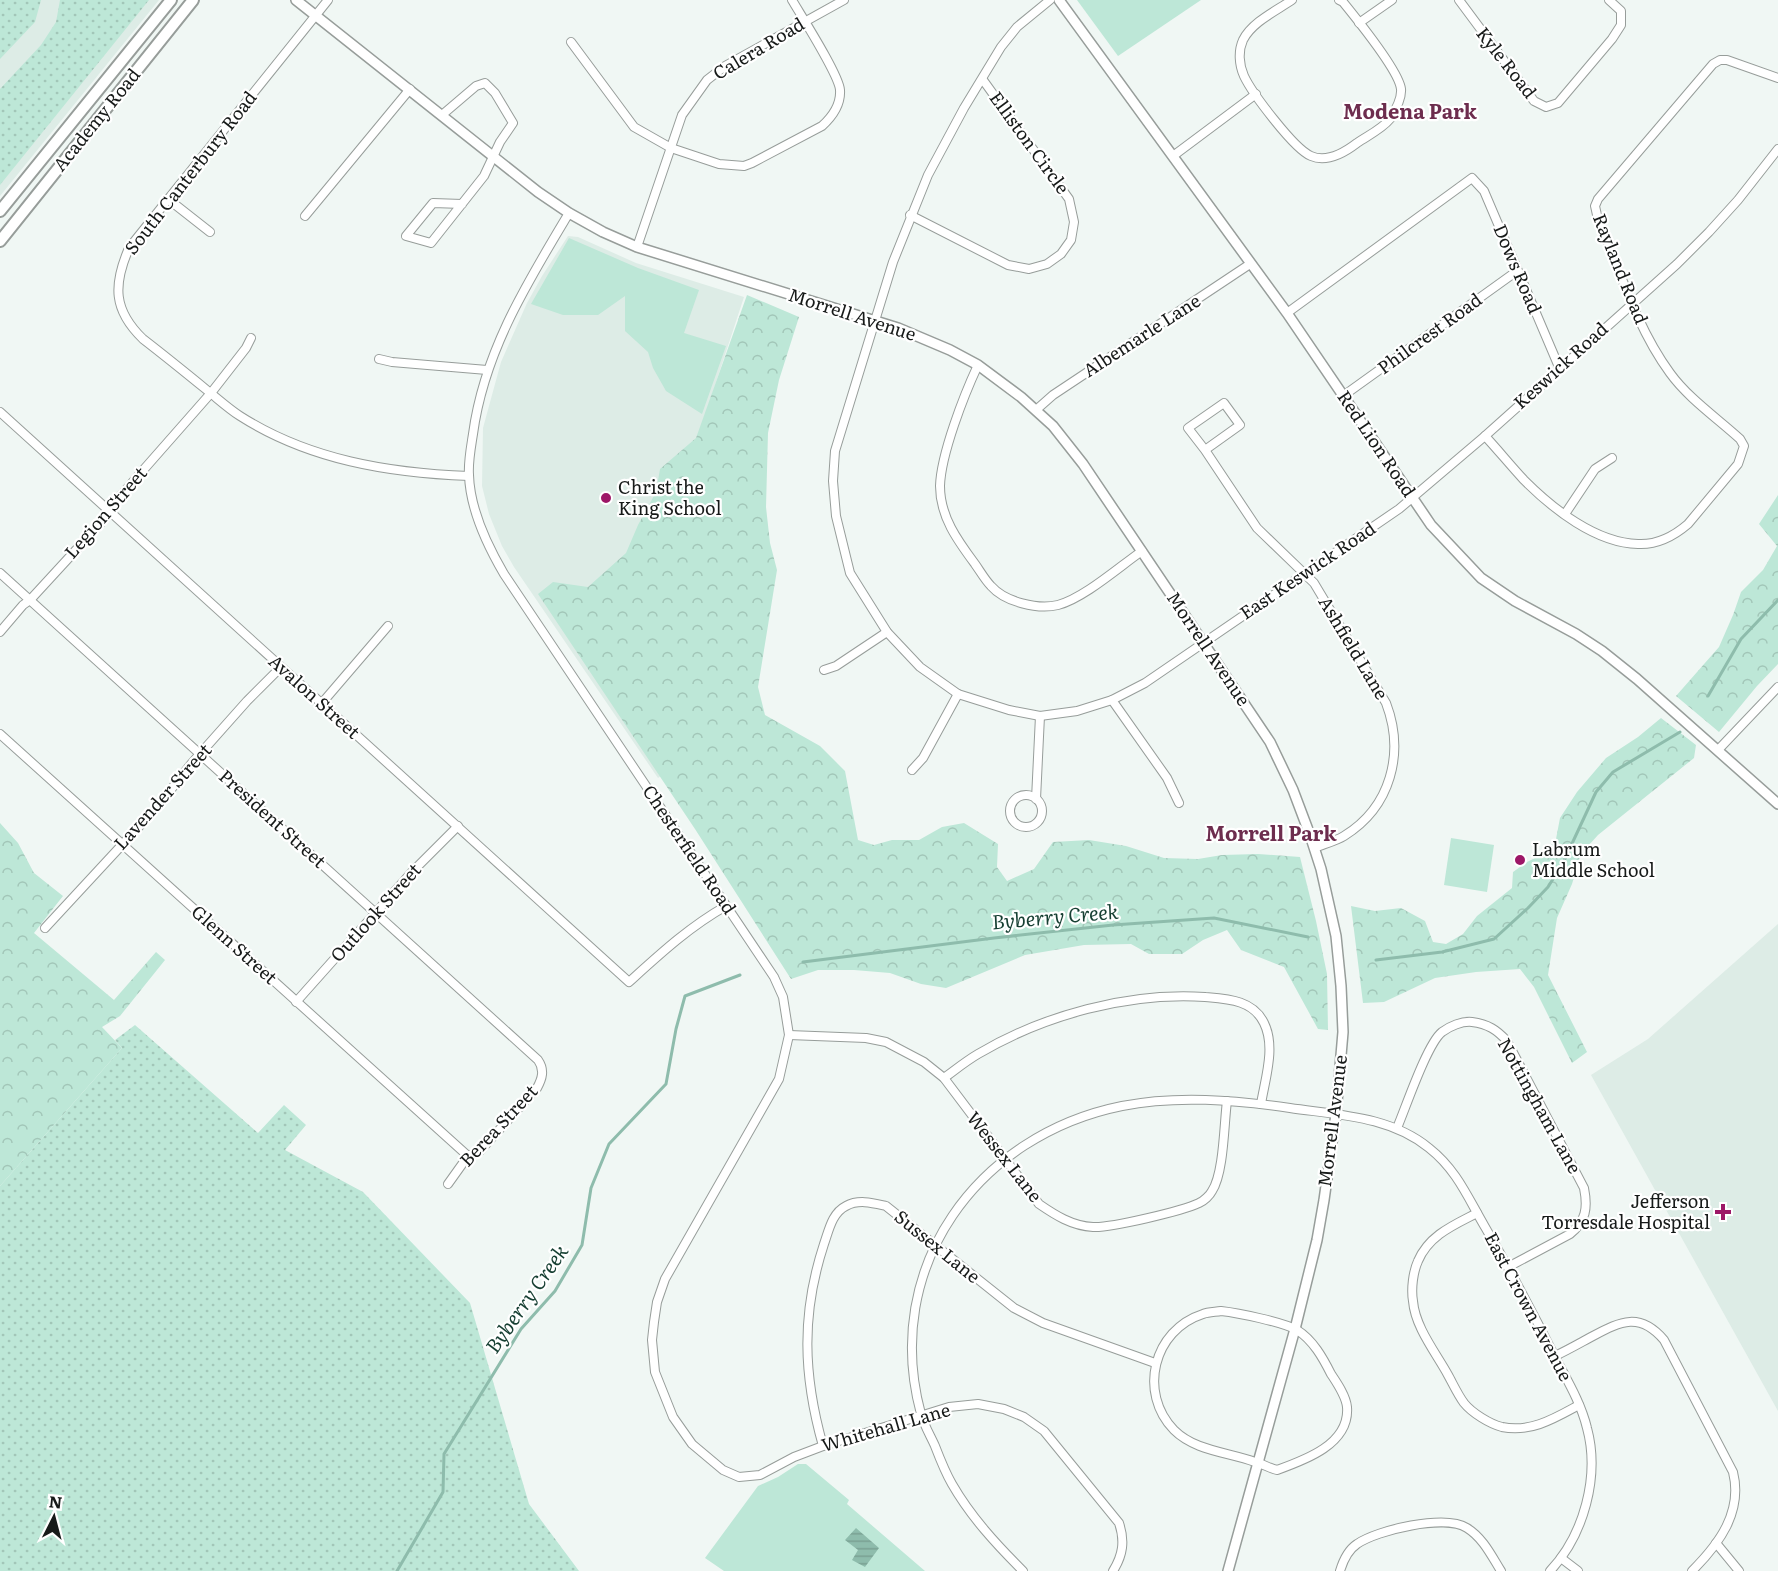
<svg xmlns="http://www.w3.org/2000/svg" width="1778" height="1571" viewBox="0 0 1778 1571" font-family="Literata,serif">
<defs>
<pattern id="grass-dots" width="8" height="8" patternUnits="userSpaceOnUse" patternTransform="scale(1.5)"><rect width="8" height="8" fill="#bde7d7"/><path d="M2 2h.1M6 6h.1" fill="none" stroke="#a2c6b8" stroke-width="1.8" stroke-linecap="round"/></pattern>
<pattern id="forest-crowns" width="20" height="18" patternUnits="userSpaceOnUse" patternTransform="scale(1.5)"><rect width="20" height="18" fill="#bde7d7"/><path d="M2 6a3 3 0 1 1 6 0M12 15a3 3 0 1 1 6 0" fill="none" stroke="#a2c6b8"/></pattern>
<pattern id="water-rules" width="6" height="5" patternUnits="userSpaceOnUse" patternTransform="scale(1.5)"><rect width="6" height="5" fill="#8ebcac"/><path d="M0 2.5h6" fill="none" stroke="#7aa193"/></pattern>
</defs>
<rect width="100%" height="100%" fill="#f0f7f4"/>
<g fill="#ddece6">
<path d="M0 0H159L0 196Z"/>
<path d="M568 236 578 237 636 263 744 297 703 422 699 752 658 778 514 567 502 546 489 514 482 486 483 428 501 362 527 303 542 276Z"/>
<path d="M1778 924V1411L1591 1075 1648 1039Z"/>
</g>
<g fill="url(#grass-dots)">
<path d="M0 0H41L35 22 0 59Z"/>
<path d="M60 0H149L0 185V89L41 45 56 22Z"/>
<path d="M135 1025 258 1133 284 1105 306 1125 285 1150 363 1192 470 1303 529 1504 579 1571H0V1186L122 1048 115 1040Z"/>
</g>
<g fill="url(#forest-crowns)">
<path d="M747 295 799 317 779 380 768 433 766 507 770 543 777 570 758 687 765 715 820 746 845 771 858 840 874 845 892 840H919L942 827 964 823 998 844 997 867 1007 881 1034 869 1053 842 1089 840 1126 846 1164 858 1198 859 1222 855 1258 854 1300 857 1316 921 1327 974 1328 1030 1318 1029 1284 967 1241 950 1227 930 1203 940 1182 954H1149L1131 944 1084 945 1025 955 946 988 921 984 890 973 854 970H818L791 979 695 829 538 594 553 582 588 587 626 553 638 525 656 492 660 469 696 438Z"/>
<path d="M1778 495V664L1757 686 1719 732 1676 696 1719 647 1733 615 1741 592 1763 570 1777 546 1759 524Z"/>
<path d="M1661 718 1696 745 1694 758 1598 835 1581 854 1572 884 1557 918 1548 975 1587 1052 1572 1063 1534 987 1520 969 1476 972 1435 978 1384 1002 1363 1003 1351 906 1375 911 1401 908 1425 921 1433 942 1446 944 1463 934 1477 916 1512 888 1513 872 1527 862 1545 853 1556 839 1560 818 1577 792 1606 758 1638 737Z"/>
<path d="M0 823 18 843 34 873 63 896 34 933 114 1000 156 952 165 960 120 1016 102 1027 122 1048 0 1186Z"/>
</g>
<g fill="#bde7d7">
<path d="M1077 0H1201L1118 56Z"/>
<path d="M569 238 638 268 699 290 684 333 726 346 702 414 666 391 653 368 648 352 625 331V296L598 315H563L531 304Z"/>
<path d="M1451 838 1494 845 1487 892 1444 885Z"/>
<path d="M798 1464H806L849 1500 847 1504 925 1571H724L705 1558 758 1486 778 1477Z"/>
</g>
<path fill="url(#water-rules)" d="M856 1528 879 1548 865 1567 852 1560 858 1550 845 1540Z"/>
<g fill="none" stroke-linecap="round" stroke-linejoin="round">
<g stroke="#8ebcac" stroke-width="3">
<path d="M1708 696 1741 639 1778 600"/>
<path d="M1376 960 1442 952 1494 939 1528 908 1548 887 1563 863 1596 792 1613 772 1680 732"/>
<path d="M803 962 994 938 1113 925 1214 918 1308 937"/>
<path d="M397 1571 443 1492 444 1454 521 1329 555 1291 582 1245 591 1188 609 1144 666 1084 676 1029 685 996 740 975"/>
</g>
<g stroke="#979d9a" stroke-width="10">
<g id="minor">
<path d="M328 0 129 248C113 285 113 310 143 339 165 356 186 373 208 391 218 399 229 409 240 416 309 460 389 473 469 476"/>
<path d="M1050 0 1017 27 1001 47 964 108 928 175 893 262 835 451 833 481 836 516 850 573 887 632 920 667 958 694 1009 710 1040 716 1077 711 1112 700 1145 683 1399 509 1485 436 1677 264 1709 232 1738 200 1778 149"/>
<path d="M1292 0C1276 11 1252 22 1243 40 1238 51 1239 65 1244 76 1252 93 1294 149 1311 156 1327 163 1344 153 1357 143 1367 136 1382 129 1390 119 1395 111 1402 99 1401 89 1399 71 1356 18 1343 2L1339 0"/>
<path d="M1459 0 1534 101 1546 107 1558 103 1612 39 1621 25V11L1609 0"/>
<path d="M1359 23 1392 0"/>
<path d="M571 42 634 127 671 148 719 164 744 166 752 163 822 126C833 116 841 105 840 90 839 75 802 17 792 0"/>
<path d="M442 115 476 86 485 83 495 93 513 123 500 142 484 176 431 243 406 236 433 203 462 204"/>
<path d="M1173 156 1256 94"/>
<path d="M168 199 210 232"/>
<path d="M569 213C527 283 484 352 473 434 471 447 468 462 469 475 470 510 487 545 504 574L774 977 783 997 789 1035 779 1079 665 1279 657 1302 654 1322 652 1340 655 1372 673 1417 692 1444 723 1470 739 1477 760 1475 794 1457 823 1446 949 1407 978 1404 1004 1409 1024 1417 1044 1431 1119 1523C1125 1541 1123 1555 1113 1571"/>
<path d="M910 215 1008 265 1029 269 1047 264 1061 254 1071 240 1074 222 1069 199 983 80"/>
<path d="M305 216 410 89"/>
<path d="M637 247 682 115 707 80 725 66 844 0"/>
<path d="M1287 313 1472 178 1484 191 1559 367"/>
<path d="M379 359 392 362 487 370"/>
<path d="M978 365C964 395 941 454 940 486 940 517 958 541 975 564 980 571 985 580 991 586 1005 602 1038 610 1058 605 1084 598 1119 567 1142 551"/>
<path d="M1343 396 1517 271"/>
<path d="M1036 410 1053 395 1250 264"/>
<path d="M0 412 629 982C660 954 689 927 726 906"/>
<path d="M1485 436C1498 450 1511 466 1524 480 1553 509 1596 543 1638 544 1657 545 1674 536 1688 524L1738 464 1744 446 1740 439C1717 418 1688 398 1670 373 1636 327 1619 268 1597 215L1595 206 1598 199 1713 64 1720 60H1727L1778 78"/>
<path d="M1205 450 1240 425 1224 403 1188 428 1205 450 1257 528 1314 583 1386 703C1405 753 1391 807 1344 836 1336 841 1324 844 1314 848"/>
<path d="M1565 514 1595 469 1612 458"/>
<path d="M0 573 538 1060C545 1070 542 1079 537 1088L480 1151 468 1156 448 1184"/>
<path d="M0 632 23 605 30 600 110 513 116 501 211 393 246 348 251 338"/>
<path d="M824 670 836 666 887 632"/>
<path d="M1112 700 1167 778 1179 803"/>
<path d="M322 703 388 626"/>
<path d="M0 734 468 1156"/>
<path d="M1718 750 1778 687"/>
<path d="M912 770 923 758 958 694"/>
<circle cx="1026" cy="811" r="16"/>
<path d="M1036 799 1040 716"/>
<path d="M45 928 158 806 191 764 247 701 281 667"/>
<path d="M296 1002 411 873 458 826"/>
<path d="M789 1035 866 1038 886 1042 924 1062 944 1078 1039 1204C1055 1215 1072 1226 1093 1227 1111 1228 1182 1211 1199 1203 1204 1201 1210 1195 1212 1191 1224 1173 1224 1123 1227 1101"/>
<path d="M944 1078C955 1070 966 1061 978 1054 1044 1015 1128 992 1205 997 1228 999 1253 1000 1264 1023 1276 1047 1265 1079 1261 1104"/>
<path d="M1397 1128C1406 1107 1427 1044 1442 1032 1450 1026 1462 1021 1472 1022 1488 1024 1497 1030 1507 1041L1584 1188C1588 1208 1586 1221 1570 1234L1508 1267"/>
<path d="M1477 1213C1454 1225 1429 1235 1418 1261 1413 1272 1411 1289 1413 1301 1415 1327 1436 1353 1448 1375 1453 1384 1458 1395 1464 1403 1472 1413 1490 1424 1502 1427 1531 1433 1555 1418 1579 1405"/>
<path d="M1221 1311C1239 1313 1282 1322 1297 1330 1313 1340 1323 1358 1331 1374 1337 1383 1346 1396 1347 1407 1350 1444 1305 1460 1277 1470 1269 1468 1263 1464 1255 1462 1228 1452 1195 1451 1174 1430 1138 1393 1153 1330 1203 1314 1208 1312 1215 1312 1221 1311Z"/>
<path d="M1555 1356C1568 1350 1580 1343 1593 1336 1621 1321 1640 1312 1664 1340L1733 1472C1743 1512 1719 1544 1692 1571"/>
<path d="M823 1446C803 1375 801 1314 824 1244 829 1230 832 1213 846 1206 859 1199 873 1203 886 1206L1014 1308 1043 1323 1155 1363"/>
<path d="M1716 1543 1739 1571"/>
<path d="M1561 1558 1578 1571"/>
<path d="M1023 1571C996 1544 971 1517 952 1484 945 1472 940 1459 935 1446 930 1435 924 1425 921 1414 881 1267 978 1135 1122 1106 1177 1095 1234 1100 1290 1108 1338 1115 1390 1116 1429 1148 1457 1170 1468 1198 1485 1227 1510 1270 1533 1313 1555 1357 1567 1380 1581 1403 1587 1428 1600 1476 1584 1535 1550 1571"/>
<path d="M1340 1571C1343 1561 1348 1550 1357 1544 1377 1530 1445 1514 1467 1528 1483 1538 1491 1555 1501 1571"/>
</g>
</g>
<g stroke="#979d9a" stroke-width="12">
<g id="tertiary">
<path d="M296 0 538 192 569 213 603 232 637 247 898 328 950 350 978 365 1021 397 1053 426 1083 464 1270 742 1293 790 1310 835 1321 869 1336 936 1341 986 1343 1032 1336 1114 1324 1200 1317 1240 1295 1329 1228 1571"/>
<path d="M1059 0 1287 313 1431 525 1481 578 1515 601 1576 634 1602 651 1637 679 1778 804"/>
</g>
</g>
<g stroke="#979d9a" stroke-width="14">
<g id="secondary">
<path d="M0 211 171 0"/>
<path d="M0 241 193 0"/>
</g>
</g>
<use href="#minor" stroke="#fff" stroke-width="8"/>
<use href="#tertiary" stroke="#fff" stroke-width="9"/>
<use href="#secondary" stroke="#fff" stroke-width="10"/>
</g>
<g fill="#9d1767" stroke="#fff" stroke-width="2">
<circle cx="606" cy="498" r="6"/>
<circle cx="1520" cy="860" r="6"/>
<path d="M1720 1203h6v6h6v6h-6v6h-6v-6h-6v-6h6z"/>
</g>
<g text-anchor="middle" stroke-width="4.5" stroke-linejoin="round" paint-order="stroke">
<g font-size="18" fill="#171a19" stroke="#fff">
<text transform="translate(759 49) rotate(-31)" y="6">Calera Road</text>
<text transform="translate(1506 63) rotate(52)" y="6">Kyle Road</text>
<text transform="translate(97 120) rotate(-51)" y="6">Academy Road</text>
<text transform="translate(1029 143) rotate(54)" y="6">Elliston Circle</text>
<text transform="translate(191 173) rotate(-52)" y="6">South Canterbury Road</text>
<text transform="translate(1517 269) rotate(67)" y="6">Dows Road</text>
<text transform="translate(1620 269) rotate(68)" y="6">Rayland Road</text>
<text transform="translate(852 315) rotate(18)" y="6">Morrell Avenue</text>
<text transform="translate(1430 334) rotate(-36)" y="6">Philcrest Road</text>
<text transform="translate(1142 336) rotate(-33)" y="6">Albemarle Lane</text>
<text transform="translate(1561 366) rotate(-42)" y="6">Keswick Road</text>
<text transform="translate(1376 444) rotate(56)" y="6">Red Lion Road</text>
<text transform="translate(106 513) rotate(-49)" y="6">Legion Street</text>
<text transform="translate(1308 571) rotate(-34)" y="6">East Keswick Road</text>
<text transform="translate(1353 648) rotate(59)" y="6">Ashfield Lane</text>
<text transform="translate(1208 649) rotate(56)" y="6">Morrell Avenue</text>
<text transform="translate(314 697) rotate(42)" y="6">Avalon Street</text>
<text transform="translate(163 797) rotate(-48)" y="6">Lavender Street</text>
<text transform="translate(272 819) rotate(42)" y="6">President Street</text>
<text transform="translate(689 850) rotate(56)" y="6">Chesterfield Road</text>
<text transform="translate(376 913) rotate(-48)" y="6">Outlook Street</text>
<text transform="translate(234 945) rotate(42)" y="6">Glenn Street</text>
<text transform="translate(1539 1106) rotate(61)" y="6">Nottingham Lane</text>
<text transform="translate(1333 1121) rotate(-83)" y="6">Morrell Avenue</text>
<text transform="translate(499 1126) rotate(-47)" y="6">Berea Street</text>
<text transform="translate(1004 1157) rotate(52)" y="6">Wessex Lane</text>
<text transform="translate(937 1247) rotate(39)" y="6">Sussex Lane</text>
<text transform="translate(1528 1307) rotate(62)" y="6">East Crown Avenue</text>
<text transform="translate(886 1428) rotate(-16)" y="6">Whitehall Lane</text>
</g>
<g font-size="18" fill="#171a19" stroke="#fff" text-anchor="start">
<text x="618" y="494">Christ the<tspan x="618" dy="21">King School</tspan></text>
<text x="1532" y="856">Labrum<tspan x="1532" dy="21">Middle School</tspan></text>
<text x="1710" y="1208" text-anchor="end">Jefferson<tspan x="1710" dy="21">Torresdale Hospital</tspan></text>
</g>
<g font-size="20" font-weight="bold" fill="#6d2d4e" stroke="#fff">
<text x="1410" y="119">Modena Park</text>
<text x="1271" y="841">Morrell Park</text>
</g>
<g font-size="20" font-style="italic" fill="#163f32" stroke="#fff">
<text transform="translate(1055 917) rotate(-5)" y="7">Byberry Creek</text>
<text transform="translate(527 1299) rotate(-55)" y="7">Byberry Creek</text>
</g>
</g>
<g transform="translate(54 1517) rotate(6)" stroke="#ffffff" stroke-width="4.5" paint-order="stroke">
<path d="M0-4.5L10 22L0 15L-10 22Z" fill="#171a19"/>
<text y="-9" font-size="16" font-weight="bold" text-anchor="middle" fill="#171a19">N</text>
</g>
</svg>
